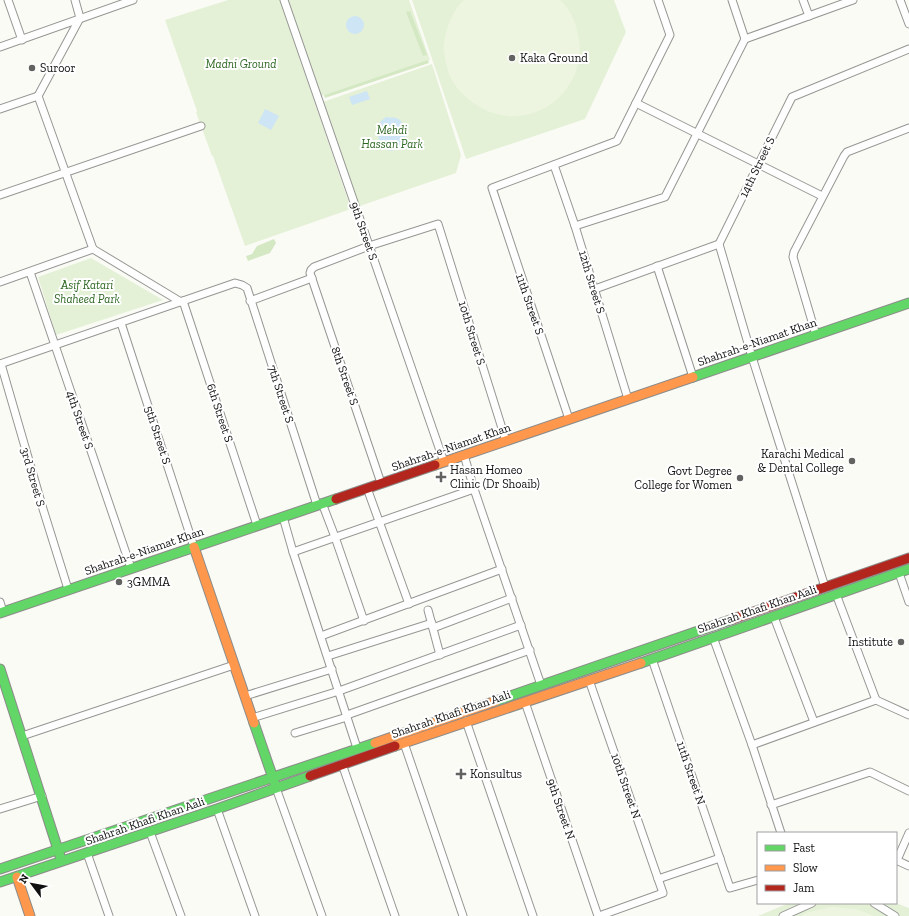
<svg xmlns="http://www.w3.org/2000/svg" width="909" height="916" viewBox="0 0 909 916" font-family="'Zilla Slab',serif">
<rect width="100%" height="100%" fill="#fbfbf6"/>
<g fill="#e4f1d7">
<path d="M228 0H280L351 209 245 246 213 156H212L196 112 197 111 165 20Z"/>
<path d="M284 0H409L430 60 318 97Z"/>
<path d="M412 0H614L626 32 585 119 466 159Z"/>
<path d="M432 64 461 155 456 173 354 208 320 103Z"/>
<path d="M91 258 163 300 56 335 38 277Z"/>
<path d="M789 903H896L909 908V916H758Z"/>
</g>
<g fill="#d4e8c4">
<path d="M410 11 427 55 423 56 406 12Z"/>
<path d="M428 60 429 63 325 98 324 95Z"/>
<path d="M274 239 276 243 270 253 248 261 246 256 252 254 257 246Z"/>
</g>
<g fill="#edf5e0">
<path d="M464 0H560C571 10 577 25 579 40 581 53 579 66 573 78 551 121 498 129 464 95 453 85 447 72 445 58 445 53 443 48 444 43 446 28 453 10 464 0Z"/>
<path d="M831 907 856 909 874 916H801L806 913Z"/>
</g>
<g fill="#cde5f5">
<circle cx="355" cy="25" r="9"/>
<path d="M367 91 370 99 352 105 349 97Z"/>
<path d="M265 109 279 116 271 130 258 123Z"/>
<path d="M386 117C389 118 394 117 396 118 406 121 407 135 405 144 400 148 394 152 387 150 380 148 375 130 379 124 380 121 384 119 386 117Z"/>
</g>
<g fill="none" stroke-linecap="round" stroke-linejoin="round">
<g stroke="#969694" stroke-width="9">
<g id="street">
<path d="M8 0 22 40"/>
<path d="M75 0 80 18 38 96 93 249 181 302"/>
<path d="M284 0 444 462"/>
<path d="M803 0 809 16"/>
<path d="M900 0 909 24"/>
<path d="M745 39 853 0"/>
<path d="M0 47 133 0"/>
<path d="M636 103 822 196"/>
<path d="M0 109 38 96"/>
<path d="M554 165 575 226 628 399"/>
<path d="M0 195 201 126"/>
<path d="M575 226 665 197 745 39 732 0"/>
<path d="M657 266 693 377"/>
<path d="M30 272 131 568"/>
<path d="M0 282 93 249"/>
<path d="M595 289 719 244"/>
<path d="M183 301 257 525"/>
<path d="M250 301 312 278"/>
<path d="M121 323 194 547"/>
<path d="M816 335 793 257 794 252 844 156 847 152 909 128"/>
<path d="M0 364 235 283 242 285 247 288 317 505"/>
<path d="M1 364 43 509 68 589"/>
<path d="M569 419 492 188 617 141 670 35 658 0"/>
<path d="M464 455 474 489 541 685"/>
<path d="M381 483 310 273 311 270 314 267 369 246 438 224 506 441"/>
<path d="M367 488 409 604"/>
<path d="M322 503 335 537 364 621"/>
<path d="M283 517 293 552 357 748"/>
<path d="M293 552 474 489"/>
<path d="M899 573 909 602"/>
<path d="M825 587 752 357 719 244 792 97 909 49"/>
<path d="M836 594 876 700"/>
<path d="M0 602 3 612"/>
<path d="M428 610 440 655"/>
<path d="M774 617 814 722"/>
<path d="M433 628 512 598"/>
<path d="M321 636 502 569"/>
<path d="M713 637 752 745 781 833"/>
<path d="M328 656 432 623"/>
<path d="M652 659 730 888 758 880"/>
<path d="M589 680 663 893 599 916"/>
<path d="M245 696 332 669"/>
<path d="M876 700 909 715"/>
<path d="M525 702 598 916"/>
<path d="M347 715 530 650"/>
<path d="M252 718 339 691 521 625"/>
<path d="M466 721 533 916"/>
<path d="M295 733 347 717"/>
<path d="M22 736 234 665"/>
<path d="M404 743 463 916"/>
<path d="M752 745 876 700"/>
<path d="M342 764 395 916"/>
<path d="M276 788 322 916"/>
<path d="M771 805 870 772 909 791"/>
<path d="M0 809 42 796"/>
<path d="M217 809 255 916"/>
<path d="M150 832 181 916"/>
<path d="M87 853 109 916"/>
<path d="M896 860 909 866"/>
<path d="M897 860 909 833"/>
<path d="M658 879 720 858"/>
<path d="M874 903 895 916"/>
<path d="M783 916 812 903"/>
</g>
</g>
<g stroke="#8c8c8a" stroke-width="11">
<g id="fast">
<path d="M693 377 909 303"/>
<path d="M0 613 336 499"/>
<path d="M641 663 909 569"/>
<path d="M0 669 60 856"/>
<path d="M496 701 733 619"/>
<path d="M254 723 275 784"/>
<path d="M0 869 375 743"/>
<path d="M0 882 217 809 310 776"/>
</g>
</g>
<g stroke="#8c8c8a" stroke-width="11">
<g id="slow">
<path d="M435 465 693 377"/>
<path d="M194 547 254 723"/>
<path d="M375 743 496 701"/>
<path d="M395 746 641 663"/>
<path d="M17 877 30 916"/>
</g>
</g>
<g stroke="#8c8c8a" stroke-width="11">
<g id="jam">
<path d="M336 499 435 465"/>
<path d="M733 619 909 558"/>
<path d="M310 776 395 746"/>
</g>
</g>
<use href="#street" stroke="#fefefe" stroke-width="7"/>
<use href="#fast" stroke="#63d668" stroke-width="9"/>
<use href="#slow" stroke="#ff974d" stroke-width="9"/>
<use href="#jam" stroke="#b3261e" stroke-width="9"/>
</g>
<g fill="#626260" stroke="#fff" stroke-width="1.5">
<circle cx="512" cy="58" r="4"/>
<circle cx="32" cy="68" r="4"/>
<circle cx="852" cy="461" r="4"/>
<path d="M439 471h4v4h4v4h-4v4h-4v-4h-4v-4h4z"/>
<circle cx="740" cy="478" r="4"/>
<circle cx="119" cy="582" r="4"/>
<circle cx="901" cy="642" r="4"/>
<path d="M459 768h4v4h4v4h-4v4h-4v-4h-4v-4h4z"/>
</g>
<g text-anchor="middle" stroke-width="4" stroke-linejoin="round" paint-order="stroke">
<g font-size="12" fill="#101010" stroke="#fff" text-anchor="start">
<text x="520" y="62">Kaka Ground</text>
<text x="40" y="72">Suroor</text>
<text x="844" y="458" text-anchor="end">Karachi Medical<tspan x="844" dy="14">&amp; Dental College</tspan></text>
<text x="450" y="474">Hasan Homeo<tspan x="450" dy="14">Clinic (Dr Shoaib)</tspan></text>
<text x="732" y="475" text-anchor="end">Govt Degree<tspan x="732" dy="14">College for Women</tspan></text>
<text x="127" y="586">3GMMA</text>
<text x="893" y="646" text-anchor="end">Institute</text>
<text x="470" y="778">Konsultus</text>
</g>
<g font-size="12" font-style="italic" fill="#2c6621" stroke="#fff">
<text x="241" y="68">Madni Ground</text>
<text x="392" y="134">Mehdi<tspan x="392" dy="14">Hassan Park</tspan></text>
<text x="87" y="289">Asif Katari<tspan x="87" dy="14">Shaheed Park</tspan></text>
</g>
<g font-size="12" fill="#101010" stroke="#fff">
<text transform="translate(757 167) rotate(-64)" y="4">14th Street S</text>
<text transform="translate(364 231) rotate(71)" y="4">9th Street S</text>
<text transform="translate(592 282) rotate(73)" y="4">12th Street S</text>
<text transform="translate(530 304) rotate(71)" y="4">11th Street S</text>
<text transform="translate(472 333) rotate(73)" y="4">10th Street S</text>
<text transform="translate(757 342) rotate(-19)" y="4">Shahrah-e-Niamat Khan</text>
<text transform="translate(345 376) rotate(71)" y="4">8th Street S</text>
<text transform="translate(281 394) rotate(72)" y="4">7th Street S</text>
<text transform="translate(220 413) rotate(72)" y="4">6th Street S</text>
<text transform="translate(80 420) rotate(71)" y="4">4th Street S</text>
<text transform="translate(158 435) rotate(72)" y="4">5th Street S</text>
<text transform="translate(451 447) rotate(-19)" y="4">Shahrah-e-Niamat Khan</text>
<text transform="translate(33 477) rotate(74)" y="4">3rd Street S</text>
<text transform="translate(144 551) rotate(-19)" y="4">Shahrah-e-Niamat Khan</text>
<text transform="translate(757 609) rotate(-19)" y="4">Shahrah Khafi Khan Aali</text>
<text transform="translate(451 714) rotate(-19)" y="4">Shahrah Khafi Khan Aali</text>
<text transform="translate(691 773) rotate(71)" y="4">11th Street N</text>
<text transform="translate(626 786) rotate(71)" y="4">10th Street N</text>
<text transform="translate(561 809) rotate(71)" y="4">9th Street N</text>
<text transform="translate(145 821) rotate(-19)" y="4">Shahrah Khafi Khan Aali</text>
</g>
</g>
<rect x="757" y="832" width="140" height="72" fill="#ffffff" stroke="#9f9f9f"/>
<rect x="765" y="845" width="20" height="6" fill="#63d668" stroke="#9f9f9f"/>
<text x="793" y="852" font-size="12" fill="#101010">Fast</text>
<rect x="765" y="865" width="20" height="6" fill="#ff974d" stroke="#9f9f9f"/>
<text x="793" y="872" font-size="12" fill="#101010">Slow</text>
<rect x="765" y="885" width="20" height="6" fill="#b3261e" stroke="#9f9f9f"/>
<text x="793" y="892" font-size="12" fill="#101010">Jam</text>
<g transform="translate(32 884) rotate(302)" stroke="#ffffff" stroke-width="3" paint-order="stroke">
<path d="M0-3L7 15L0 10L-7 15Z" fill="#101010"/>
<text y="-6" font-size="11" font-weight="bold" text-anchor="middle" fill="#101010">N</text>
</g>
</svg>
